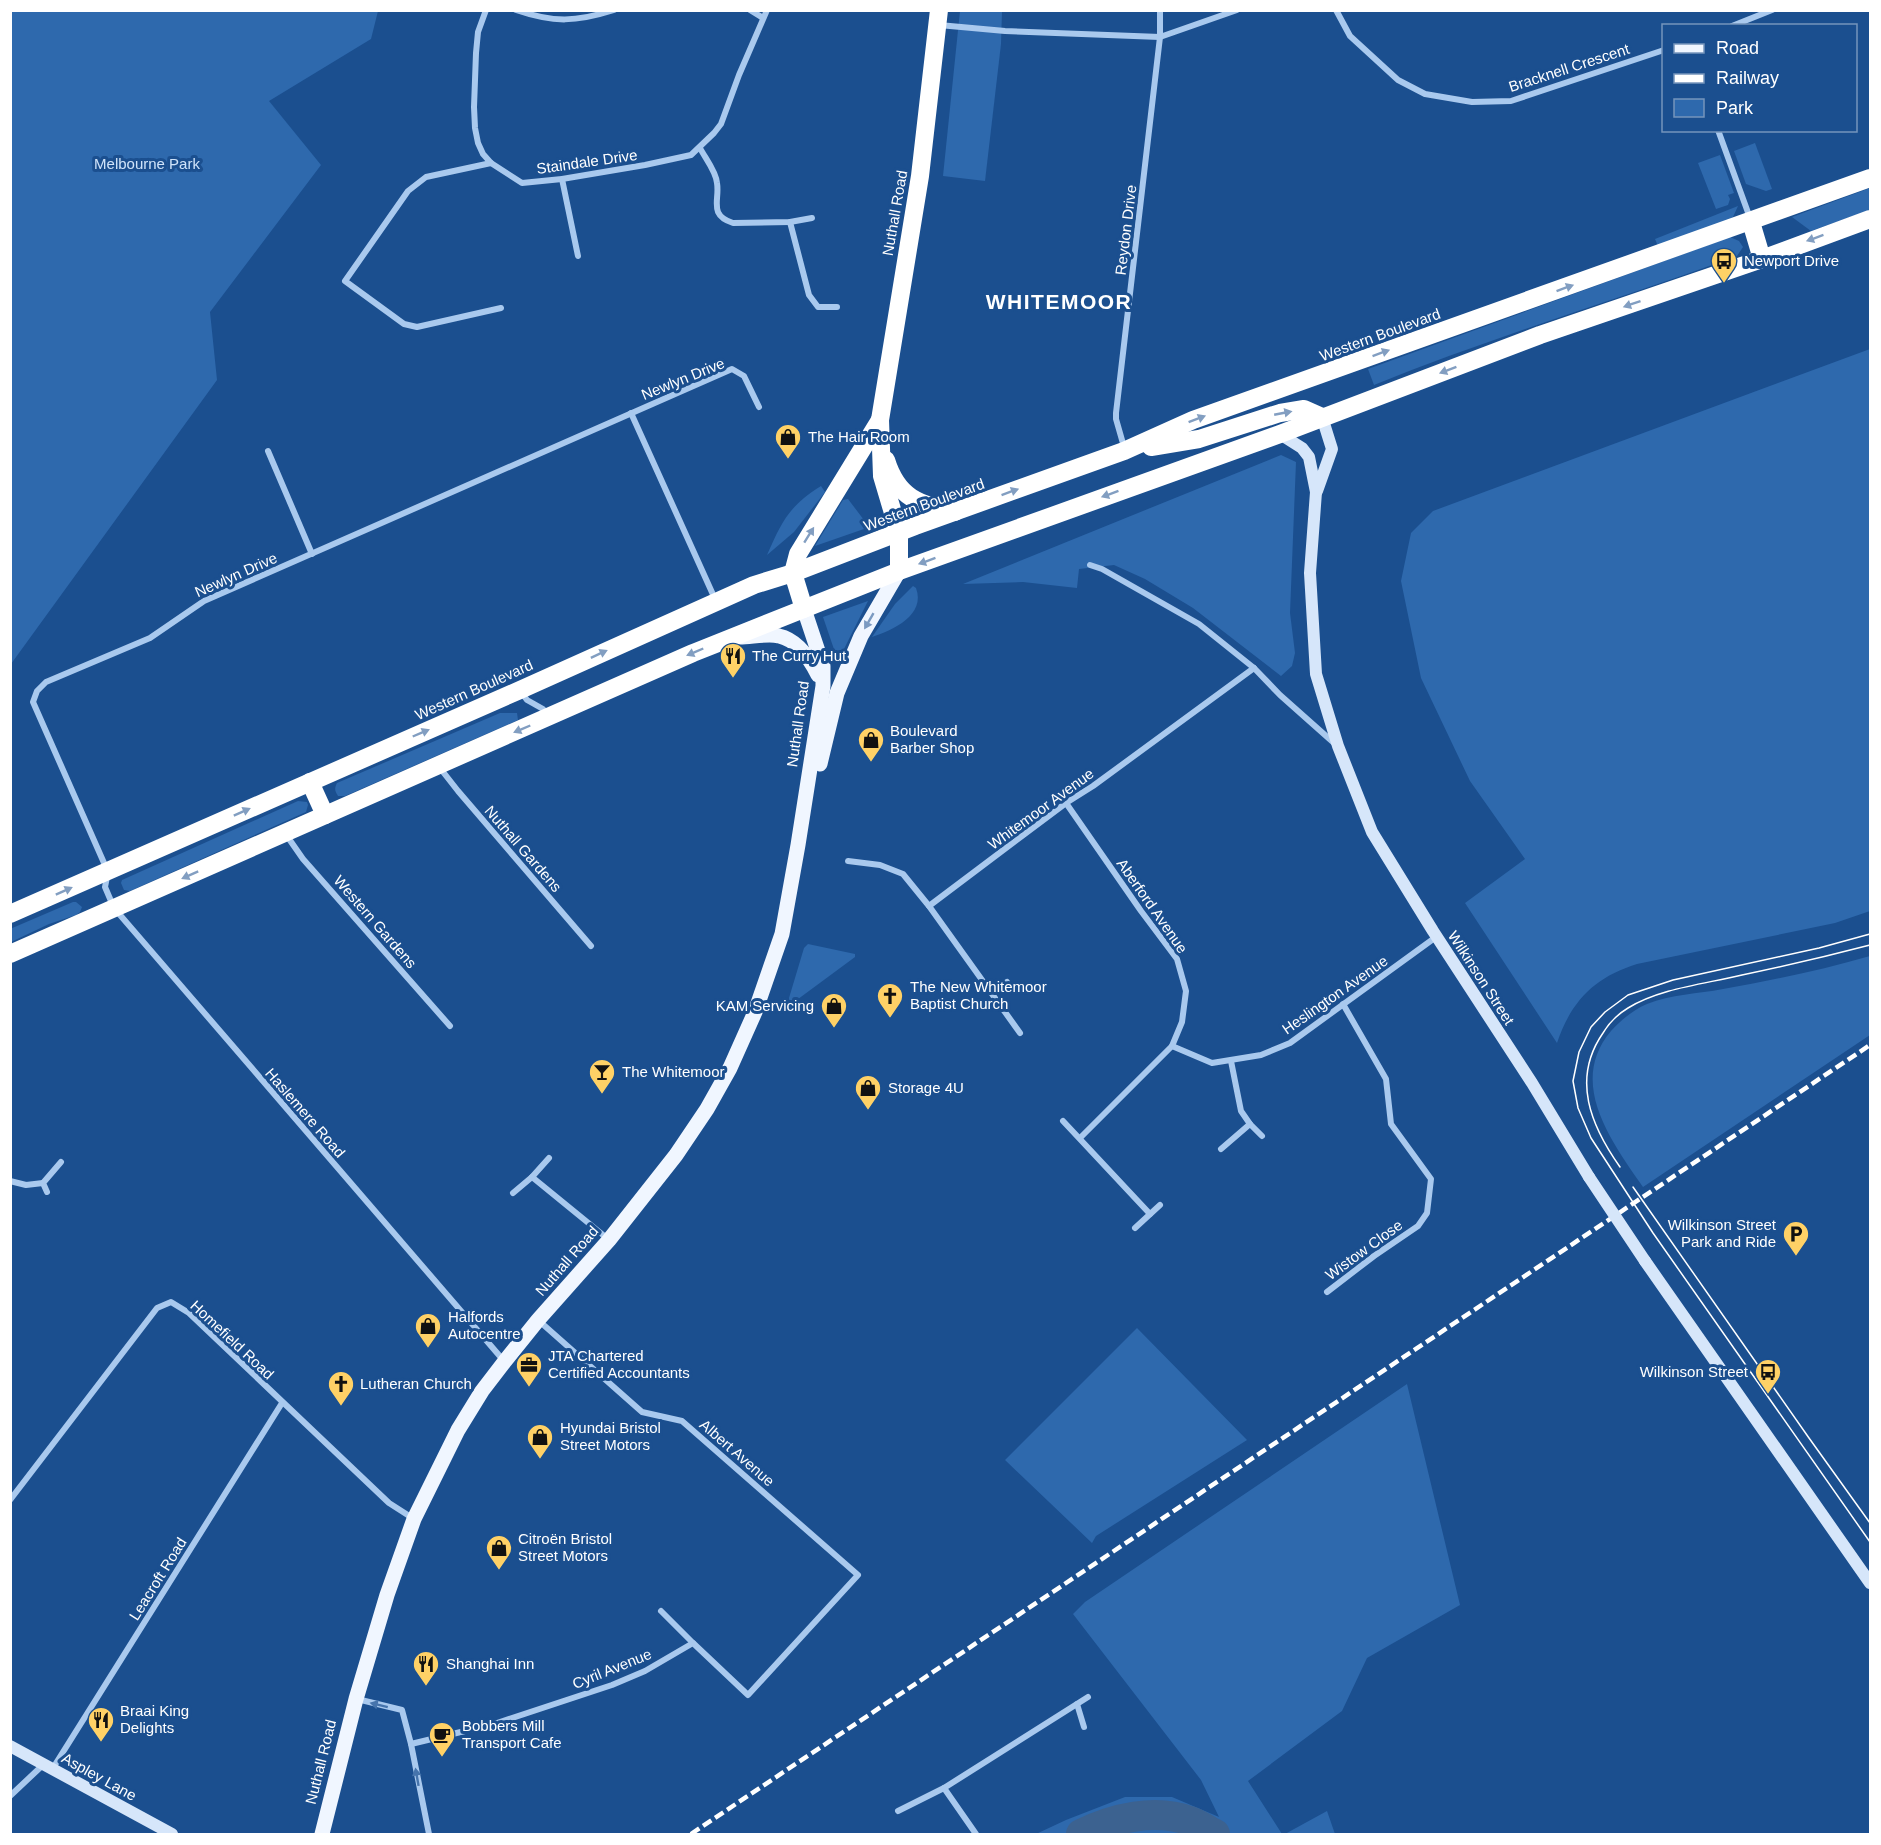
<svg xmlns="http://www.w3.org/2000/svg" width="1881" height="1845" viewBox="0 0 1881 1845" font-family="Helvetica,sans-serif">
<rect width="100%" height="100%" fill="#1b4f8f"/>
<g fill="#2e69ad">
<path d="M10 11H378L371 39 269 101 321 165 210 312 217 380 11 664Z"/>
<path d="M960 11H1002L1001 44 985 181 943 176Z"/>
<path d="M1755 143 1772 189 1766 191 1746 184 1734 151Z"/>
<path d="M1720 155 1734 193 1728 195 1730 199 1728 205 1716 209 1698 163Z"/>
<path d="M1870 188V210L1811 231 1792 217Z"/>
<path d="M1738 206 1733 217 1723 223 1658 246 1655 239Z"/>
<path d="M1730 237 1739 241 1743 247 1737 256C1616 300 1493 337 1374 385L1368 369Z"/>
<path d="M1870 349V911L1835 923 1637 964C1595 977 1571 1001 1557 1043L1465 903 1525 859 1470 781 1421 678 1401 581 1411 533 1433 511Z"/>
<path d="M1281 455 1296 462 1290 613 1295 653 1292 666 1281 676 1193 608 1145 579 1114 565 1079 569 1077 588 1023 582 963 584Z"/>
<path d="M821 486 825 492 794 532 767 555C782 521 789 506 821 486Z"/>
<path d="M848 499 867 524 863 527 864 529 815 546 843 500Z"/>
<path d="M913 586 916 588C926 615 893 630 872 637L895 604Z"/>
<path d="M868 601 838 661 823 617Z"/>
<path d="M500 713H517L518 720 345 796H338C335 791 334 789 337 783Z"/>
<path d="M298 801 307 802 308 805 306 812 130 891 124 890 121 883 122 880Z"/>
<path d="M73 902H76L82 907 80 912 76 915 49 924 11 942 10 929Z"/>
<path d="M808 944 855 954V957L790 1005 789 998 804 948Z"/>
<path d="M1870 956V1035L1643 1187C1612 1142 1567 1083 1611 1031 1621 1020 1633 1010 1647 1004 1671 994 1698 994 1723 989 1773 980 1822 970 1870 956Z"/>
<path d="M1137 1328 1247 1440 1096 1536 1092 1543 1005 1460Z"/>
<path d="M1407 1384 1460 1605 1367 1658 1342 1711 1248 1781 1282 1834H1036L1066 1820 1125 1797H1172L1219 1817 1201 1780 1073 1614 1085 1602Z"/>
<path d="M1327 1811 1335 1834H1285Z"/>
</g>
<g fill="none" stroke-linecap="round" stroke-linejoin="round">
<path stroke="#3c6290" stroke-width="30" d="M1081 1834C1114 1818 1155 1808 1190 1821 1199 1824 1207 1830 1215 1834"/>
<g stroke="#a9c9ee" stroke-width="6">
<path d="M486 10 478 32 476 53 474 107 475 128 478 143 483 154 491 163 522 183 562 179 645 165 691 155 714 133 721 124 739 75 767 10"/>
<path d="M516 10C554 23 576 22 614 10"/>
<path d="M750 10 763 18"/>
<path d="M1336 10 1350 36 1398 80 1425 94 1472 102 1511 101 1664 50"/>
<path d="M939 25 1005 31 1160 37 1237 10"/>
<path d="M1732 26 1772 10"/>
<path d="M1718 130 1750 218"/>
<path d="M700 148C705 158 716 171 717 183 720 200 708 215 733 223L790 222 812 218"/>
<path d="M491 163 426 177 408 191 345 281 404 324 417 327 501 308"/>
<path d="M562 179 578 256"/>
<path d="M790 222 809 295 818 307H837"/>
<path d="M631 413 715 599"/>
<path d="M1124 447 1116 419V413L1160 37V10"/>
<path d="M268 451 312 554"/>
<path d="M1090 565 1102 569 1199 624 1254 668 1280 695 1334 743"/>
<path d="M521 692 527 700 543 709 546 715"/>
<path d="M440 768 458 791 591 946"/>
<path d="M1066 803 1141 911 1177 959 1186 991 1182 1022 1172 1046 1080 1138"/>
<path d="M287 836 303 859 450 1026"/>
<path d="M848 861 880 865 903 874 929 906 1020 1033"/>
<path d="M929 906 1066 803 1093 786 1254 668"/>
<path d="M992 993 1007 982"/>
<path d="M1172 1046 1212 1063 1261 1055 1290 1043 1436 937"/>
<path d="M1231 1061 1241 1111 1250 1124 1262 1136"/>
<path d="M1063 1121 1150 1214"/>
<path d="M1221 1149 1250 1124"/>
<path d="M549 1158 532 1177 608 1239"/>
<path d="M10 1181 26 1185 43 1183"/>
<path d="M47 1192 43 1183 61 1162"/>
<path d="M513 1193 532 1177"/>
<path d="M1135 1228 1160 1205"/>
<path d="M1327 1292 1374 1256 1418 1226 1427 1213 1431 1179 1391 1124 1386 1079 1343 1004"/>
<path d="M504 1361 114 908 105 887 108 872 33 702 37 691 46 682 150 638 204 601 732 369 744 376 759 407"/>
<path d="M10 1500 157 1308 171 1302 189 1313 389 1503 414 1519"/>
<path d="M661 1611 693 1643"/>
<path d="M357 1699 402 1710 411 1744 429 1834"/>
<path d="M1077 1704 1084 1727"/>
<path d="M411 1744 494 1724 612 1685 645 1671 693 1643 748 1695 858 1575 682 1421 642 1412 538 1320"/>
<path d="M53 1768 282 1403"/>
<path d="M944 1788 976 1834"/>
<path d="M10 1796 44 1764"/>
<path d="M898 1811 944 1788 1088 1697"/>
</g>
<g stroke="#d6e6fa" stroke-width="12">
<path d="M1280 434 1302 448 1309 457 1316 492 1310 573 1316 674 1338 746 1372 832 1433 931 1532 1083 1589 1177"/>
<path d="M1317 491 1332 449 1322 417"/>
<path d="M1645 1261 1870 1583"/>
<path d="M10 1746 172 1834"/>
</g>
<g stroke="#f0f6ff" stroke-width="15">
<path d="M740 637C751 637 769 633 779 636 798 640 810 659 818 675"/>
<path d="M820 764 837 693 861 636 899 571"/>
<path d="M322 1834 356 1699 387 1595 414 1519 458 1430 482 1391 505 1361 538 1320 609 1240 676 1155 707 1109 730 1068 755 1012 782 934 798 845 823 686V666L804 609"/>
</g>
<g stroke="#fff" stroke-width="18">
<path d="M1751 222 1762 259"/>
<path d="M1151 447 1199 439 1280 413 1304 409 1322 417"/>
<path d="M886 460C898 499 919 504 955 512"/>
<path d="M899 571V533L882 476 880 420 920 176 939 10"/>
<path d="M804 609 793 573 798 554 880 420"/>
<path d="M310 782 325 815"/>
<path d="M10 914 520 690 754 585 793 573 915 526 1124 451 1193 420 1870 178"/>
<path d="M10 954 693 653 899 571 1280 434 1540 335 1762 259 1870 219"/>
</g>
<g stroke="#fff" stroke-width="1.5">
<path d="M1870 934 1819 948 1673 980 1628 995 1605 1012 1591 1027 1579 1052 1573 1081 1578 1108 1591 1138 1653 1233 1870 1542"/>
<path d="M1620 1167C1591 1126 1571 1079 1603 1033 1609 1023 1618 1014 1628 1008 1661 988 1705 984 1742 975 1785 966 1828 956 1870 945"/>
<path d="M1633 1187 1809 1438 1870 1523"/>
</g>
<path stroke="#fff" stroke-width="4.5" stroke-dasharray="10 4.5" stroke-linecap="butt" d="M691 1834 1870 1045"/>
<path stroke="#d6e6fa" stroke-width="12" d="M1589 1177 1645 1261"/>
</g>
<defs><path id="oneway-solid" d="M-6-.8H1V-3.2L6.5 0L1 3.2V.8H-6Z" transform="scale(1.5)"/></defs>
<g fill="#829ec1">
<use href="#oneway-solid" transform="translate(1815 238) rotate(160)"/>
<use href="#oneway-solid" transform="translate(1565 288) rotate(-20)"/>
<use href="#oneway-solid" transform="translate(1632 304) rotate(161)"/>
<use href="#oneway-solid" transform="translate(1381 353) rotate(-20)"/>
<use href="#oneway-solid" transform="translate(1448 370) rotate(159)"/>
<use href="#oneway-solid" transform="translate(1283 413) rotate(-11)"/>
<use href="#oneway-solid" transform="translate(1197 419) rotate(-21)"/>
<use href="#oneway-solid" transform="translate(1010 492) rotate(-20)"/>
<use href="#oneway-solid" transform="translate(1110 494) rotate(160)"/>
<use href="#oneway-solid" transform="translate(809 535) rotate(-58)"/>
<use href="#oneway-solid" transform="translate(927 561) rotate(160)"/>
<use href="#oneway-solid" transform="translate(695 652) rotate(157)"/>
<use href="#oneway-solid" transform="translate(599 654) rotate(-25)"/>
<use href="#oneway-solid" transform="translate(522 729) rotate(157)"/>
<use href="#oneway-solid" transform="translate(421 733) rotate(-23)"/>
<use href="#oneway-solid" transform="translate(242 812) rotate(-24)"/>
<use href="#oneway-solid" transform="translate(190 875) rotate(156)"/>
<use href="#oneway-solid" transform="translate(64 891) rotate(-24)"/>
</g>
<use fill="#7b9ac1" href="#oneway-solid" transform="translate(869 621) rotate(120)"/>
<g fill="#4674ac">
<use href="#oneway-solid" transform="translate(379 1705) rotate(-166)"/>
<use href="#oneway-solid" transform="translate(417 1777) rotate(-100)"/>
</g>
<defs>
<g id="bus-pin" transform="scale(1.35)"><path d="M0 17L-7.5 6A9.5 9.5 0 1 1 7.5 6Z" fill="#ffd166" stroke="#1b4f8f"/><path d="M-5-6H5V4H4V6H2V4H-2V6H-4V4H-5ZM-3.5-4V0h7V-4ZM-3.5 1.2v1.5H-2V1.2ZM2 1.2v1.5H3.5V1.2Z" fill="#111"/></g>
<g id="shop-pin" transform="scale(1.35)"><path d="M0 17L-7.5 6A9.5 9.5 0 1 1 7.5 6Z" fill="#ffd166" stroke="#1b4f8f"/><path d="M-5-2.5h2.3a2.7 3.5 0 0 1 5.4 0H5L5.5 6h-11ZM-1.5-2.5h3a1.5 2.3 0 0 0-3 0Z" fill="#111"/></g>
<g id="restaurant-pin" transform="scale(1.35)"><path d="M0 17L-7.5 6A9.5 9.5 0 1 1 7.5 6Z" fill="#ffd166" stroke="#1b4f8f"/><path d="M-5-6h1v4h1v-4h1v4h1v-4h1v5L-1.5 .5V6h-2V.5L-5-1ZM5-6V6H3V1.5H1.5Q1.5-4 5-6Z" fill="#111"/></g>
<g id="church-pin" transform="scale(1.35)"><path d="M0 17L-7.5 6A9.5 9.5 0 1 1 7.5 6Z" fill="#ffd166" stroke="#1b4f8f"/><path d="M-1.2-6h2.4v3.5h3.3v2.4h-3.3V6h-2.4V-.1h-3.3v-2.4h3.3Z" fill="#111"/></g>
<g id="bar-pin" transform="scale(1.35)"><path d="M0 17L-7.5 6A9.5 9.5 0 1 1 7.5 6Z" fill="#ffd166" stroke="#1b4f8f"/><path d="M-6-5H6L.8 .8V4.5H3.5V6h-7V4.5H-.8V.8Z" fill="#111"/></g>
<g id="parking-pin" transform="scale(1.35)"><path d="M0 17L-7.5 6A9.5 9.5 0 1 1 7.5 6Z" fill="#ffd166" stroke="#1b4f8f"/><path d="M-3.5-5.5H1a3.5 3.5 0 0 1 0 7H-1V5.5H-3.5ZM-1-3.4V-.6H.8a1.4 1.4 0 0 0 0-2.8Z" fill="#111"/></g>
<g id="office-pin" transform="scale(1.35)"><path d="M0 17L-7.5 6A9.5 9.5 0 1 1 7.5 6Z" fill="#ffd166" stroke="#1b4f8f"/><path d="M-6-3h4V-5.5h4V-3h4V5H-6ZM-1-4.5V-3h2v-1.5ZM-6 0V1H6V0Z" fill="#111"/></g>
<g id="cafe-pin" transform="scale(1.35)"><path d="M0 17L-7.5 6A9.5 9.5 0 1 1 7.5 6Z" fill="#ffd166" stroke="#1b4f8f"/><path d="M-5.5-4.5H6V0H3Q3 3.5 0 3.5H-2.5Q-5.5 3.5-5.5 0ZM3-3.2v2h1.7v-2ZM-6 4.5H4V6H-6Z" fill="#111"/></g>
</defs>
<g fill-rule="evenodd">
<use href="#bus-pin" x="1724" y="261"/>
<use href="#shop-pin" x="788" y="437"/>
<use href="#restaurant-pin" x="733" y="656"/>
<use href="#shop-pin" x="871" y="740"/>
<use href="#church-pin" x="890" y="996"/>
<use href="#shop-pin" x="834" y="1006"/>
<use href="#bar-pin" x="602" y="1072"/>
<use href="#shop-pin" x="868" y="1088"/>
<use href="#parking-pin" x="1796" y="1234"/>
<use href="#shop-pin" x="428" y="1326"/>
<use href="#office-pin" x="529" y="1365"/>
<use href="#bus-pin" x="1768" y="1372"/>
<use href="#church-pin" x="341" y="1384"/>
<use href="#shop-pin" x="540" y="1437"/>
<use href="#shop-pin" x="499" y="1548"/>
<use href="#restaurant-pin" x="426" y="1664"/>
<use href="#restaurant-pin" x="101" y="1720"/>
<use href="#cafe-pin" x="442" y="1735"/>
</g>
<g text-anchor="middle" stroke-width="6" stroke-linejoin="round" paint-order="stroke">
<g font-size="15" fill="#fff" stroke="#1b4f8f">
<text transform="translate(1569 68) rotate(-18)" y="5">Bracknell Crescent</text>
<text transform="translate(587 162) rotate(-8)" y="5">Staindale Drive</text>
<text transform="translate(895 213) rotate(-80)" y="5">Nuthall Road</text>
<text transform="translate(1126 230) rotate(-83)" y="5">Reydon Drive</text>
<text transform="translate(1380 335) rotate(-20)" y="5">Western Boulevard</text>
<text transform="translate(683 379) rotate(-22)" y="5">Newlyn Drive</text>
<text transform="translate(924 505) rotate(-20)" y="5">Western Boulevard</text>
<text transform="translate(236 575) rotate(-24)" y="5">Newlyn Drive</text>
<text transform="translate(474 690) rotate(-24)" y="5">Western Boulevard</text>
<text transform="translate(798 724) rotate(-82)" y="5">Nuthall Road</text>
<text transform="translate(1041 809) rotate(-36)" y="5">Whitemoor Avenue</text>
<text transform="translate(523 849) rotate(49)" y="5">Nuthall Gardens</text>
<text transform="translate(1152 906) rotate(55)" y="5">Aberford Avenue</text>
<text transform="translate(375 922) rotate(49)" y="5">Western Gardens</text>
<text transform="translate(1481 978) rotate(57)" y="5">Wilkinson Street</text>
<text transform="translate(1335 995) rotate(-35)" y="5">Heslington Avenue</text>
<text transform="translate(305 1113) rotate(49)" y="5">Haslemere Road</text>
<text transform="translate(1364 1250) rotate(-36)" y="5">Wistow Close</text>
<text transform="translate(567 1261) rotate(-49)" y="5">Nuthall Road</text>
<text transform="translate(232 1340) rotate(43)" y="5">Homefield Road</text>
<text transform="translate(737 1453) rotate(41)" y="5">Albert Avenue</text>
<text transform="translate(158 1579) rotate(-58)" y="5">Leacroft Road</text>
<text transform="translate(612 1669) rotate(-22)" y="5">Cyril Avenue</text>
<text transform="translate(321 1762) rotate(-76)" y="5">Nuthall Road</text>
<text transform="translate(99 1777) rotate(29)" y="5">Aspley Lane</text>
</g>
<g font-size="15" fill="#cfe3fa" stroke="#1b4f8f">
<text x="147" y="169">Melbourne Park</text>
</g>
<g font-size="15" fill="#fff" stroke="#1b4f8f" text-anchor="start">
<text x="1744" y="266">Newport Drive</text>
<text x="808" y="442">The Hair Room</text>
<text x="752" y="661">The Curry Hut</text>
<text x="890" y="736">Boulevard<tspan x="890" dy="17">Barber Shop</tspan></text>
<text x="910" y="992">The New Whitemoor<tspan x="910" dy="17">Baptist Church</tspan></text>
<text x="814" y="1011" text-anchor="end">KAM Servicing</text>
<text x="622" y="1077">The Whitemoor</text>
<text x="888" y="1093">Storage 4U</text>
<text x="1776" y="1230" text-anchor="end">Wilkinson Street<tspan x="1776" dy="17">Park and Ride</tspan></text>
<text x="448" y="1322">Halfords<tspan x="448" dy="17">Autocentre</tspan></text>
<text x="548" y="1361">JTA Chartered<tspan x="548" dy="17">Certified Accountants</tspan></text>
<text x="1748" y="1377" text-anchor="end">Wilkinson Street</text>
<text x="360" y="1389">Lutheran Church</text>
<text x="560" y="1433">Hyundai Bristol<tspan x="560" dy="17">Street Motors</tspan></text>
<text x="518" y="1544">Citroën Bristol<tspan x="518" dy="17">Street Motors</tspan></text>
<text x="446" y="1669">Shanghai Inn</text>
<text x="120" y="1716">Braai King<tspan x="120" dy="17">Delights</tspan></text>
<text x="462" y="1731">Bobbers Mill<tspan x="462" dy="17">Transport Cafe</tspan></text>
</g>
<g font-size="21" font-weight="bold" letter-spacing="1.5" fill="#fff" stroke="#1b4f8f">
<text x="1059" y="309">WHITEMOOR</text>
</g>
</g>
<rect width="1881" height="1845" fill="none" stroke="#ffffff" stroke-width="24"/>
<rect x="1662" y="24" width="195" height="108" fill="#1b4f8f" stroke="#7695bc" stroke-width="1.5"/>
<rect x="1674" y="44" width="30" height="9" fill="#f0f6ff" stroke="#7695bc" stroke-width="1.5"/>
<text x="1716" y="54" font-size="18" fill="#ffffff">Road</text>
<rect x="1674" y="74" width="30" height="9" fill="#ffffff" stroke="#7695bc" stroke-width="1.5"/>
<text x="1716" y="84" font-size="18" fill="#ffffff">Railway</text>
<rect x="1674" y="99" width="30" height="18" fill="#2e69ad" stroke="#7695bc" stroke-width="1.5"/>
<text x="1716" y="114" font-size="18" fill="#ffffff">Park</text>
</svg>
